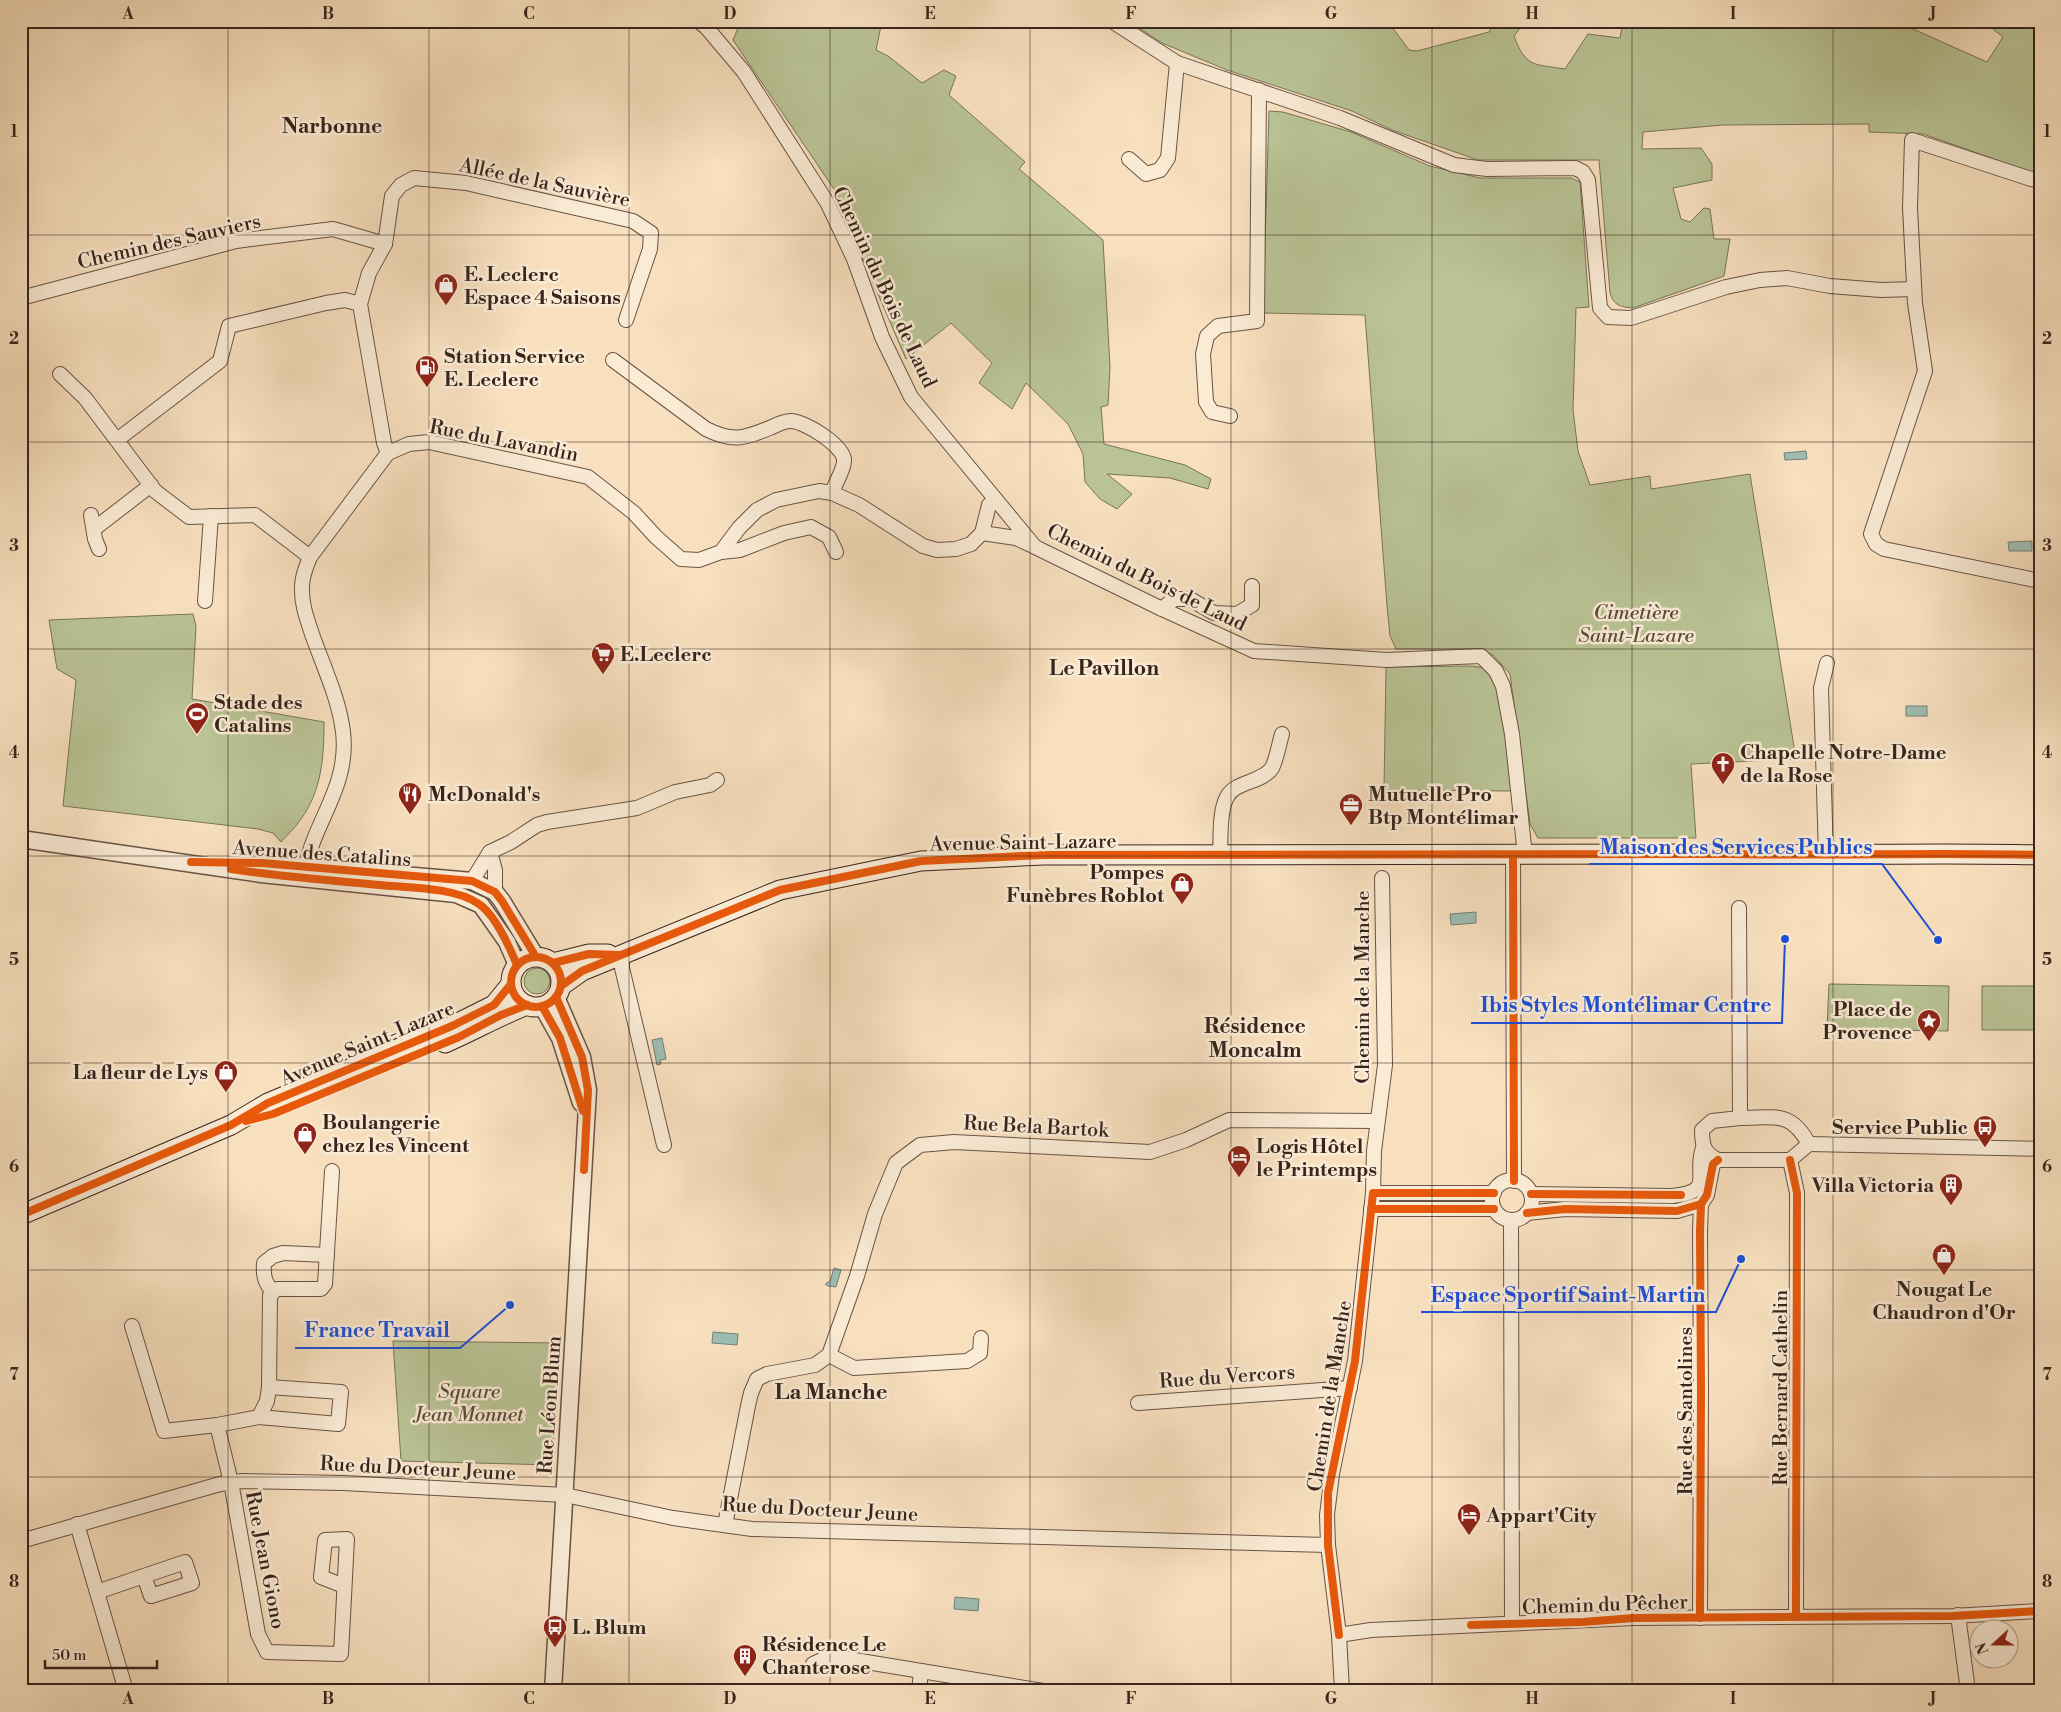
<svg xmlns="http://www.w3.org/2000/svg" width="2061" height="1712" viewBox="0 0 2061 1712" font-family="'Libre Bodoni',serif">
<rect width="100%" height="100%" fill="#f8e0bf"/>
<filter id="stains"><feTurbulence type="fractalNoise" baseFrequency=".004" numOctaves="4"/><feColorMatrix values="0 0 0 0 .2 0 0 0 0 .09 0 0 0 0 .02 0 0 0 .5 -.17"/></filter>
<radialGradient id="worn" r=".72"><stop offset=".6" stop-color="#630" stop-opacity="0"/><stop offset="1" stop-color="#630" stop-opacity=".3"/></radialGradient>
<g fill="#b9c395" stroke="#787459">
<path d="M741 21H769L770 25 781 21H882L876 50 888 56 922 83 944 70 956 76 949 95 1025 162 1019 169 1103 240 1110 367 1108 405 1101 407 1104 444 1185 465 1211 479 1208 489 1170 478 1107 474 1132 494 1117 509 1100 499 1085 482 1083 454 1068 424 1026 383 1012 409 979 383 992 363 951 323 906 359 859 250 838 195 733 40Z"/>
<path d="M1128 21H1395L1392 27 1409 50 1417 51 1489 32 1495 21H1525L1514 36C1526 68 1534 64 1565 69L1588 34 1620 38 1623 21H1877L1913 29 1987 62 2003 37 1983 21H2040V172H2031L1923 134 1869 132V124L1723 125 1643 132 1642 149 1701 148 1712 164V180L1673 188 1681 219 1690 222 1704 208 1710 209 1714 239H1730L1724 276 1633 308C1621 307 1614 306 1610 293L1599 160H1478L1392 130 1352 111 1227 70 1162 43Z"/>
<path d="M1269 111 1283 112 1351 132 1430 166 1480 178H1571L1580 182 1589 307 1576 308 1573 410 1578 451 1590 485 1650 476 1651 489 1750 474 1796 759 1691 764 1696 838H1538L1530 824 1510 674 1493 655 1479 649H1396L1390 636 1387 606 1365 315 1263 313Z"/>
<path d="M193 614 196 626 192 699 324 722C324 756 322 790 301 819 296 827 288 834 281 842L273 833 258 829 63 806 76 680 57 669 49 620Z"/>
<path d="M1472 666 1485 668C1509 702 1507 750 1512 791L1384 790 1386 667Z"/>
<circle cx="537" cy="981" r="13"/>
<path d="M1829 984 1949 986 1948 1031 1827 1029Z"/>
<rect x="1982" y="986" width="58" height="44"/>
<path d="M393 1341 559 1343 552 1465 401 1461Z"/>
</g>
<g fill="#9dbdb2" stroke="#758076">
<path d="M1806 451 1807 459 1785 460 1784 453Z"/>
<path d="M2032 541V551H2009L2008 542Z"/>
<rect x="1906" y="706" width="21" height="10"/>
<path d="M1476 912V923L1451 925 1450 914Z"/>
<path d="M662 1038 666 1059 660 1060 661 1064 657 1065 652 1040Z"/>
<path d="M834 1268 841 1270 836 1287 828 1286 825 1284 830 1281Z"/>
<path d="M713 1332 738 1334 737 1345 712 1343Z"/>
<path d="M955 1597 979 1599 978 1611 954 1609Z"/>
</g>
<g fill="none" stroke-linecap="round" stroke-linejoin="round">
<g stroke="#685346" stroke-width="16">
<g id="minor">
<path d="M698 21 706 27 744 72 828 204 854 259 882 337 911 397 1035 547 1162 609 1254 651 1386 660 1481 656 1496 671 1503 686 1512 734 1525 855"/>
<path d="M1112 21 1177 63 1340 118 1454 165 1487 169 1575 168 1583 172 1588 180 1600 308 1608 317 1631 318 1726 287 1760 280 1787 278 1830 286 1881 290 1914 289"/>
<path d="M1129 159 1146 174 1160 170 1168 158 1177 63"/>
<path d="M2040 180 2031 179 1912 140 1910 208 1915 303 1925 371 1871 534 1876 544 1884 549 2040 581"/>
<path d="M21 298 236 241 333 229 385 244"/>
<path d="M613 360 706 429C734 443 745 438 772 427 778 424 784 421 791 421 804 421 845 446 844 461 844 470 835 483 832 493"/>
<path d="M60 374 85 398 155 491 189 517 255 515 310 557"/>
<path d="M1230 416 1212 412 1206 402 1203 354 1207 336 1218 326 1257 321 1259 90"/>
<path d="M117 440 220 361 229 326 326 303 345 300 360 304"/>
<path d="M388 453 384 443 360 304 369 273 385 244 392 196 401 185 414 178 466 183 633 221 651 233 650 249 626 320"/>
<path d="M91 515 95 539 99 549"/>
<path d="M94 529 151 485"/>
<path d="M982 533 1016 538 1031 545"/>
<path d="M721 552 740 550 784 533 811 527 829 537 836 552"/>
<path d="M205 601 211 516"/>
<path d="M1162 609 1174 599H1190L1214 613 1237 614 1252 605V586"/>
<path d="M490 852 495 870V892"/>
<path d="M1220 855C1221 839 1219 811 1227 797 1235 781 1262 783 1272 768 1277 758 1279 744 1282 734"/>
<path d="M1513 855 1514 1181"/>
<path d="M1826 856 1821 688 1827 663"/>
<path d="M304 877C310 825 350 789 343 732 339 698 323 666 312 634 307 619 301 603 302 586 302 576 306 567 310 557L388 453 409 444 429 442 588 477 634 513 656 537 681 559 699 560 721 552 739 528 757 510 776 500 819 491 832 493 859 505 923 546 937 550 956 549 971 544 982 533 989 505 995 500"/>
<path d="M472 881 490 852 511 842 537 825 547 822 637 808 675 792 710 785 717 780"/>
<path d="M1739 908 1740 1118"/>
<path d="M622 955V968L664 1145"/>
<path d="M1740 1118C1775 1118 1790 1110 1809 1144L1790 1160H1718C1704 1153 1702 1146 1702 1130L1712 1121Z"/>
<path d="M1809 1144 2040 1149"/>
<path d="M1790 1160 1797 1193 1796 1616"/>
<circle cx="1512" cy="1200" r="20"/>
<path d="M1373 1193H1494"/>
<path d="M1531 1194 1672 1196C1716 1192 1693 1175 1703 1148"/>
<path d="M1371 1209H1494"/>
<path d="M1527 1213 1565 1209 1677 1211 1701 1204 1707 1195 1713 1164 1718 1160"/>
<path d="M1511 1220 1512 1623"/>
<path d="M273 1292C265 1283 263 1276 264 1263L273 1256 283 1253 327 1255"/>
<path d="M132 1326 164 1431 217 1425 231 1482 258 1634 267 1652 341 1654 347 1539 325 1540 321 1577 344 1586"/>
<path d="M829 1355 854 1368 967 1361 980 1353 981 1338"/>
<path d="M1138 1403 1350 1388"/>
<path d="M259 1417 267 1401 269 1387 270 1295 277 1289H321L325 1284 332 1171"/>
<path d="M217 1425 259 1417 338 1424 341 1392 269 1387"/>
<path d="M77 1524 126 1691"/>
<path d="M725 1525 748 1406 751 1393 757 1379 767 1374 815 1365 829 1355 857 1276 875 1214 896 1163 920 1145 954 1142 1150 1152 1186 1140 1229 1120 1377 1121"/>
<path d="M21 1541 220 1484 242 1481 343 1483 565 1495 673 1518 752 1529 1328 1545"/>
<path d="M97 1592 185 1562 192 1583 151 1596 144 1576"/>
<path d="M1958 1615 1968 1691"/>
<path d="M1700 1618 1701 1389 1700 1232 1701 1204"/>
<path d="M1339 1635 1371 1630 1634 1618 1953 1616 2040 1611"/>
<path d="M813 1664 830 1656 1043 1691"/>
<path d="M919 1691 921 1671"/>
<path d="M1342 1691 1339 1635 1328 1545 1327 1515 1332 1474 1355 1361 1373 1193 1374 1151 1385 1065 1382 878"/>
</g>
</g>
<g stroke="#685346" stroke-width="19">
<g id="tertiary">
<path d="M21 839 261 874 456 894 481 905 507 942 517 965"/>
<path d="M289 865 472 881 495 892 502 901 536 957"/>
<path d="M542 1006 560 1038 581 1103"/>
<path d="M553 1691 588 1090 582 1057 556 997"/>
</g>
</g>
<g stroke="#38241d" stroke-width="21">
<g id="secondary">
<circle cx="536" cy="982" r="25"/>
<path d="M553 963 589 954H608"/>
<path d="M561 986 582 971 780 890 921 861 1043 855 1733 854C1836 856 1938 852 2040 855"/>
<path d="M445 1043C473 1031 499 1016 527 1005"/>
<path d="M21 1215 231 1125 268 1103 452 1026 494 1005 511 984"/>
</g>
</g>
<use href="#minor" stroke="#faebd5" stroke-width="14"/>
<use href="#tertiary" stroke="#faebd5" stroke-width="16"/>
<use href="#secondary" stroke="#faebd5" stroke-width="19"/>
<g stroke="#faebd5" stroke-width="11">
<g id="cycleway">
<path d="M1513 855 1514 1181"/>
<path d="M191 862 262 863 472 881 495 892 502 901 536 957"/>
<path d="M231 869C280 877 330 880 379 885 409 888 455 887 479 904 495 915 510 948 517 965"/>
<circle cx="536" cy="982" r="25"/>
<path d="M553 963 589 954 619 955"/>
<path d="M561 986 582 971 780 890 921 861 1043 855 1733 854C1836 856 1938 852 2040 855"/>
<path d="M556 997 582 1057 588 1090 584 1170"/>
<path d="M542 1006 560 1038 583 1111"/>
<path d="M246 1121 273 1114 459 1037 501 1015 527 1005"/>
<path d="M1790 1160 1797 1193 1796 1616"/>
<path d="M1531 1194 1681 1195"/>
<path d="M1371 1209H1494"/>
<path d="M1527 1213 1565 1209 1677 1211 1701 1204 1707 1195 1713 1164 1718 1160"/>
<path d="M21 1215 231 1125 268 1103 452 1026 494 1005 511 984"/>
<path d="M1700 1618 1701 1389 1700 1232 1701 1204"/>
<path d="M1471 1625 1583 1622 1634 1618 1953 1616 2040 1611"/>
<path d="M1339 1635 1328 1545V1493L1355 1361 1373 1193H1494"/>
</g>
</g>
<use href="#cycleway" stroke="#e8590c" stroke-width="8"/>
</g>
<path fill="none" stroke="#38241d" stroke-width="1" stroke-opacity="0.55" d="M228 21V1691M429 21V1691M629 21V1691M830 21V1691M1030 21V1691M1231 21V1691M1432 21V1691M1632 21V1691M1833 21V1691M21 235H2040M21 442H2040M21 649H2040M21 856H2040M21 1063H2040M21 1270H2040M21 1477H2040"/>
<defs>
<g id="shop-pin" transform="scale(1.25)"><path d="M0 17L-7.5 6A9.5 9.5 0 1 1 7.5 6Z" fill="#8f2418" stroke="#faebd5"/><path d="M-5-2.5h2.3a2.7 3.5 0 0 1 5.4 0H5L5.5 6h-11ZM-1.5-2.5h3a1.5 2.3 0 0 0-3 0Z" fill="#fff"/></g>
<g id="fuel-pin" transform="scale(1.25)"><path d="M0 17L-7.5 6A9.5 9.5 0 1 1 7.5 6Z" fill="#8f2418" stroke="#faebd5"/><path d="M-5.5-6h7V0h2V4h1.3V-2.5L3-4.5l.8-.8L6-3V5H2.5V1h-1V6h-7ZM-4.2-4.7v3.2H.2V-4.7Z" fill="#fff"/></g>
<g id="supermarket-pin" transform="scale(1.25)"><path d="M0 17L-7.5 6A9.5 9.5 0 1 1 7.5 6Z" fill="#8f2418" stroke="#faebd5"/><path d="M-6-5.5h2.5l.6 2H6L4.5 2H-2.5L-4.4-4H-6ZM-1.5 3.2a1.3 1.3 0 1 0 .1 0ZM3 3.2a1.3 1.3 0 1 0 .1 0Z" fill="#fff"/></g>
<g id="stadium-pin" transform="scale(1.25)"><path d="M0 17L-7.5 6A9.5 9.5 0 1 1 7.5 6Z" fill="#8f2418" stroke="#faebd5"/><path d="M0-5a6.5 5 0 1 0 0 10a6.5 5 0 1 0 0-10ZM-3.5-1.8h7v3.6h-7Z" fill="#fff"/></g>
<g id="church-pin" transform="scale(1.25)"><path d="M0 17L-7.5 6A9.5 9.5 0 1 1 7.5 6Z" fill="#8f2418" stroke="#faebd5"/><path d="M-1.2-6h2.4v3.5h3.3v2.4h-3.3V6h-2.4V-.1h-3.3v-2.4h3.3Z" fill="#fff"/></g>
<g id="restaurant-pin" transform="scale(1.25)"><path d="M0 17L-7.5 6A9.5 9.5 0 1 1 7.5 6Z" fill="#8f2418" stroke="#faebd5"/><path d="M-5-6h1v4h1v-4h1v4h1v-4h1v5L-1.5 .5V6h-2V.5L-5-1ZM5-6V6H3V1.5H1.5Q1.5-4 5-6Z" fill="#fff"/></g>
<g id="office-pin" transform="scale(1.25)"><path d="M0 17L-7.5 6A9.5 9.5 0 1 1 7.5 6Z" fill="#8f2418" stroke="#faebd5"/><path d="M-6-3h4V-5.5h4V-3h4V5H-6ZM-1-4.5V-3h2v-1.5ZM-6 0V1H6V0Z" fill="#fff"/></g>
<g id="sight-pin" transform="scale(1.25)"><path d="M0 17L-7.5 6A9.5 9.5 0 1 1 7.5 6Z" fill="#8f2418" stroke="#faebd5"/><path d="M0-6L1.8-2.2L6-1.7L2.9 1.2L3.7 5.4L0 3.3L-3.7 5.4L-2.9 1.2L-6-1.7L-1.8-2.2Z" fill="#fff"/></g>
<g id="bus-pin" transform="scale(1.25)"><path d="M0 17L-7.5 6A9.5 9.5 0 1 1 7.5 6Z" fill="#8f2418" stroke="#faebd5"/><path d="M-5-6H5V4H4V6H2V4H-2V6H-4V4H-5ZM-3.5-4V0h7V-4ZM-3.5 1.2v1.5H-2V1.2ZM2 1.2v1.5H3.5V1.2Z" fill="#fff"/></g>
<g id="hotel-pin" transform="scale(1.25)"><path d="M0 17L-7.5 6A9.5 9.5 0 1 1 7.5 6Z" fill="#8f2418" stroke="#faebd5"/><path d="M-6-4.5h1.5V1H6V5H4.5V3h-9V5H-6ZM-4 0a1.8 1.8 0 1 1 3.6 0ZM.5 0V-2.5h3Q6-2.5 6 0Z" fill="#fff"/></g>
<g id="building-pin" transform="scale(1.25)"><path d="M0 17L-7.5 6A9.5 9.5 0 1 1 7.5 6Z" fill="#8f2418" stroke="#faebd5"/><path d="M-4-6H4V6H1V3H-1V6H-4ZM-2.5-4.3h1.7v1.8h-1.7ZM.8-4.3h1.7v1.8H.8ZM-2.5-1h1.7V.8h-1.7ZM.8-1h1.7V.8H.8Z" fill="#fff"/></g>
</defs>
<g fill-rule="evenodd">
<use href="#shop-pin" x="446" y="285"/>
<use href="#fuel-pin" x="427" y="367"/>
<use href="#supermarket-pin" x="603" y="654"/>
<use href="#stadium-pin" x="197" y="714"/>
<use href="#church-pin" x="1723" y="764"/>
<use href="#restaurant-pin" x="410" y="794"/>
<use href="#office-pin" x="1351" y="805"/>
<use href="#shop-pin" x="1182" y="884"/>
<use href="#sight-pin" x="1929" y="1021"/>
<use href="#shop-pin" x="226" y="1072"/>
<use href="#bus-pin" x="1985" y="1127"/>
<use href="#shop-pin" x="305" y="1134"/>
<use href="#hotel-pin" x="1239" y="1157"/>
<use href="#building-pin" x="1951" y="1185"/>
<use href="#shop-pin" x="1944" y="1255"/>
<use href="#hotel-pin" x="1469" y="1515"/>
<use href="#bus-pin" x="555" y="1627"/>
<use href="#building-pin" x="745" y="1656"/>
</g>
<g text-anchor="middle" stroke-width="5" stroke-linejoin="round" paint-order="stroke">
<g font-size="20" fill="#38241d" stroke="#faebd5">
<text transform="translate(545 182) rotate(12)" y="7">Allée de la Sauvière</text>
<text transform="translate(169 241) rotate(-13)" y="7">Chemin des Sauviers</text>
<text transform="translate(885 287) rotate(65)" y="7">Chemin du Bois de Laud</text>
<text transform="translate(504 440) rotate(11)" y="7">Rue du Lavandin</text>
<text transform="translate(1147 577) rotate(26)" y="7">Chemin du Bois de Laud</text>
<text transform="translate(1023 842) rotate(-1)" y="7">Avenue Saint-Lazare</text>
<text transform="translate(322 853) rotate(4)" y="7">Avenue des Catalins</text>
<text transform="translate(1362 987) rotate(-90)" y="7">Chemin de la Manche</text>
<text transform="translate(367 1043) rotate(-23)" y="7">Avenue Saint-Lazare</text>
<text transform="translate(1036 1126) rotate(3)" y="7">Rue Bela Bartok</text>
<text transform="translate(1227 1376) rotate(-4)" y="7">Rue du Vercors</text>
<text transform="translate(1780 1388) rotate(-90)" y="7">Rue Bernard Cathelin</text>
<text transform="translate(1329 1396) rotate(-81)" y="7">Chemin de la Manche</text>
<text transform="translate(549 1405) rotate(-86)" y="7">Rue Léon Blum</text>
<text transform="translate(1685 1411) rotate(-90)" y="7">Rue des Santolines</text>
<text transform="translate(418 1468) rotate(3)" y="7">Rue du Docteur Jeune</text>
<text transform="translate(820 1509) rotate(3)" y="7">Rue du Docteur Jeune</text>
<text transform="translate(266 1560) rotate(79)" y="7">Rue Jean Giono</text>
<text transform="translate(1605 1604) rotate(-2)" y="7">Chemin du Pêcher</text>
</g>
<g font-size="20" font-weight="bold" fill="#38241d" stroke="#faebd5" text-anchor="start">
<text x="464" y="281">E. Leclerc<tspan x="464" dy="23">Espace 4 Saisons</tspan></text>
<text x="444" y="363">Station Service<tspan x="444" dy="23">E. Leclerc</tspan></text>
<text x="620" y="661">E.Leclerc</text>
<text x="214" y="709">Stade des<tspan x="214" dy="23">Catalins</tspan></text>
<text x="1740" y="759">Chapelle Notre-Dame<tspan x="1740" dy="23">de la Rose</tspan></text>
<text x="428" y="801">McDonald's</text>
<text x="1368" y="801">Mutuelle Pro<tspan x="1368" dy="23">Btp Montélimar</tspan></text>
<text x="1164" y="879" text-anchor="end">Pompes<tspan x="1164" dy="23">Funèbres Roblot</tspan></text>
<text x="1912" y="1016" text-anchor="end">Place de<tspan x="1912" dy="23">Provence</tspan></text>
<text x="208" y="1079" text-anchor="end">La fleur de Lys</text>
<text x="322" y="1129">Boulangerie<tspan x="322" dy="23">chez les Vincent</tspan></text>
<text x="1968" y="1134" text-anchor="end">Service Public</text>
<text x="1256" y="1153">Logis Hôtel<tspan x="1256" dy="23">le Printemps</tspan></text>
<text x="1934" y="1192" text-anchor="end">Villa Victoria</text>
<text x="1944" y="1296" text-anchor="middle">Nougat Le<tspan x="1944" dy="23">Chaudron d'Or</tspan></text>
<text x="1486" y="1522">Appart'City</text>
<text x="572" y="1634">L. Blum</text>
<text x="762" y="1651">Résidence Le<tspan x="762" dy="23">Chanterose</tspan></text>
</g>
<g font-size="20" font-style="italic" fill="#584c3b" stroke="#faebd5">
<text x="1636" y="619">Cimetière<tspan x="1636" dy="23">Saint-Lazare</tspan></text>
<text x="469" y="1398">Square<tspan x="469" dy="23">Jean Monnet</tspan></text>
</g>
<g font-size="21" font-weight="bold" fill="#38241d" stroke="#faebd5">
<text x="332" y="133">Narbonne</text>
<text x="1104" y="675">Le Pavillon</text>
<text x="1255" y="1033">Résidence<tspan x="1255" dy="24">Moncalm</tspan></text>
</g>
<g font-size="22" font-weight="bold" fill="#38241d" stroke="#faebd5">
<text x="831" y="1399">La Manche</text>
</g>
</g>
<path fill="none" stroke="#1d4ed8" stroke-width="2" d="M1938 940L1882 864H1589M1785 939L1782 1023H1471M1741 1259L1716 1312H1421M510 1305L460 1348H295"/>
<g fill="#1d4ed8" stroke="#faebd5" stroke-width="2">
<circle cx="1938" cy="940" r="5"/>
<circle cx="1785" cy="939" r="5"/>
<circle cx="1741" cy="1259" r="5"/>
<circle cx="510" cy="1305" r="5"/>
</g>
<g font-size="21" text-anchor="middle" font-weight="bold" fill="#1d4ed8" stroke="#faebd5" stroke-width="5" stroke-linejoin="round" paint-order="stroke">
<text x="1736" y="854">Maison des Services Publics</text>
<text x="1626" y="1012">Ibis Styles Montélimar Centre</text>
<text x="1568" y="1302">Espace Sportif Saint-Martin</text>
<text x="377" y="1337">France Travail</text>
</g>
<rect width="2061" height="1712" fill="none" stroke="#f8e0bf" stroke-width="55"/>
<g transform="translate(1994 1644) rotate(249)"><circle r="24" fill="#faebd5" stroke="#ac9b8b"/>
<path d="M0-4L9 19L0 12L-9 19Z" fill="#8f2418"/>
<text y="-8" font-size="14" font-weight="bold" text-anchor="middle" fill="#38241d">N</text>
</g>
<path d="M45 1660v8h112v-8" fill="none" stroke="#38241d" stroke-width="2.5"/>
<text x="52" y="1660" font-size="15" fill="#38241d" stroke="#faebd5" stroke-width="4" paint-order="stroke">50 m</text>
<rect x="28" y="28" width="2006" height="1656" fill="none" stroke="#38241d" stroke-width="2"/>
<g font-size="16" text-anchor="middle" font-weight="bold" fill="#38241d">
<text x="128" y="19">A</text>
<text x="328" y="19">B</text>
<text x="529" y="19">C</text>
<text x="730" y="19">D</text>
<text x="930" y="19">E</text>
<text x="1131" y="19">F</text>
<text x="1331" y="19">G</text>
<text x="1532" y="19">H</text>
<text x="1733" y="19">I</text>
<text x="1933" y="19">J</text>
<text x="14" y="137">1</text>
<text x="2047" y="137">1</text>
<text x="14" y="344">2</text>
<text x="2047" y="344">2</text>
<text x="14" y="551">3</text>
<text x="2047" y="551">3</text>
<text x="14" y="758">4</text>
<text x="2047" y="758">4</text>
<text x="14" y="965">5</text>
<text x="2047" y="965">5</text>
<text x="14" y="1172">6</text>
<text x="2047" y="1172">6</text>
<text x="14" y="1380">7</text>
<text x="2047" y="1380">7</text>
<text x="14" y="1587">8</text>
<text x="2047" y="1587">8</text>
<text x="128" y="1704">A</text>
<text x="328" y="1704">B</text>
<text x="529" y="1704">C</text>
<text x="730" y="1704">D</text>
<text x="930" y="1704">E</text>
<text x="1131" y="1704">F</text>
<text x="1331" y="1704">G</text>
<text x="1532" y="1704">H</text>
<text x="1733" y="1704">I</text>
<text x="1933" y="1704">J</text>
</g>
<rect width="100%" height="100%" filter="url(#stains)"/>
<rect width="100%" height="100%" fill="url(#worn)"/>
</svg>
